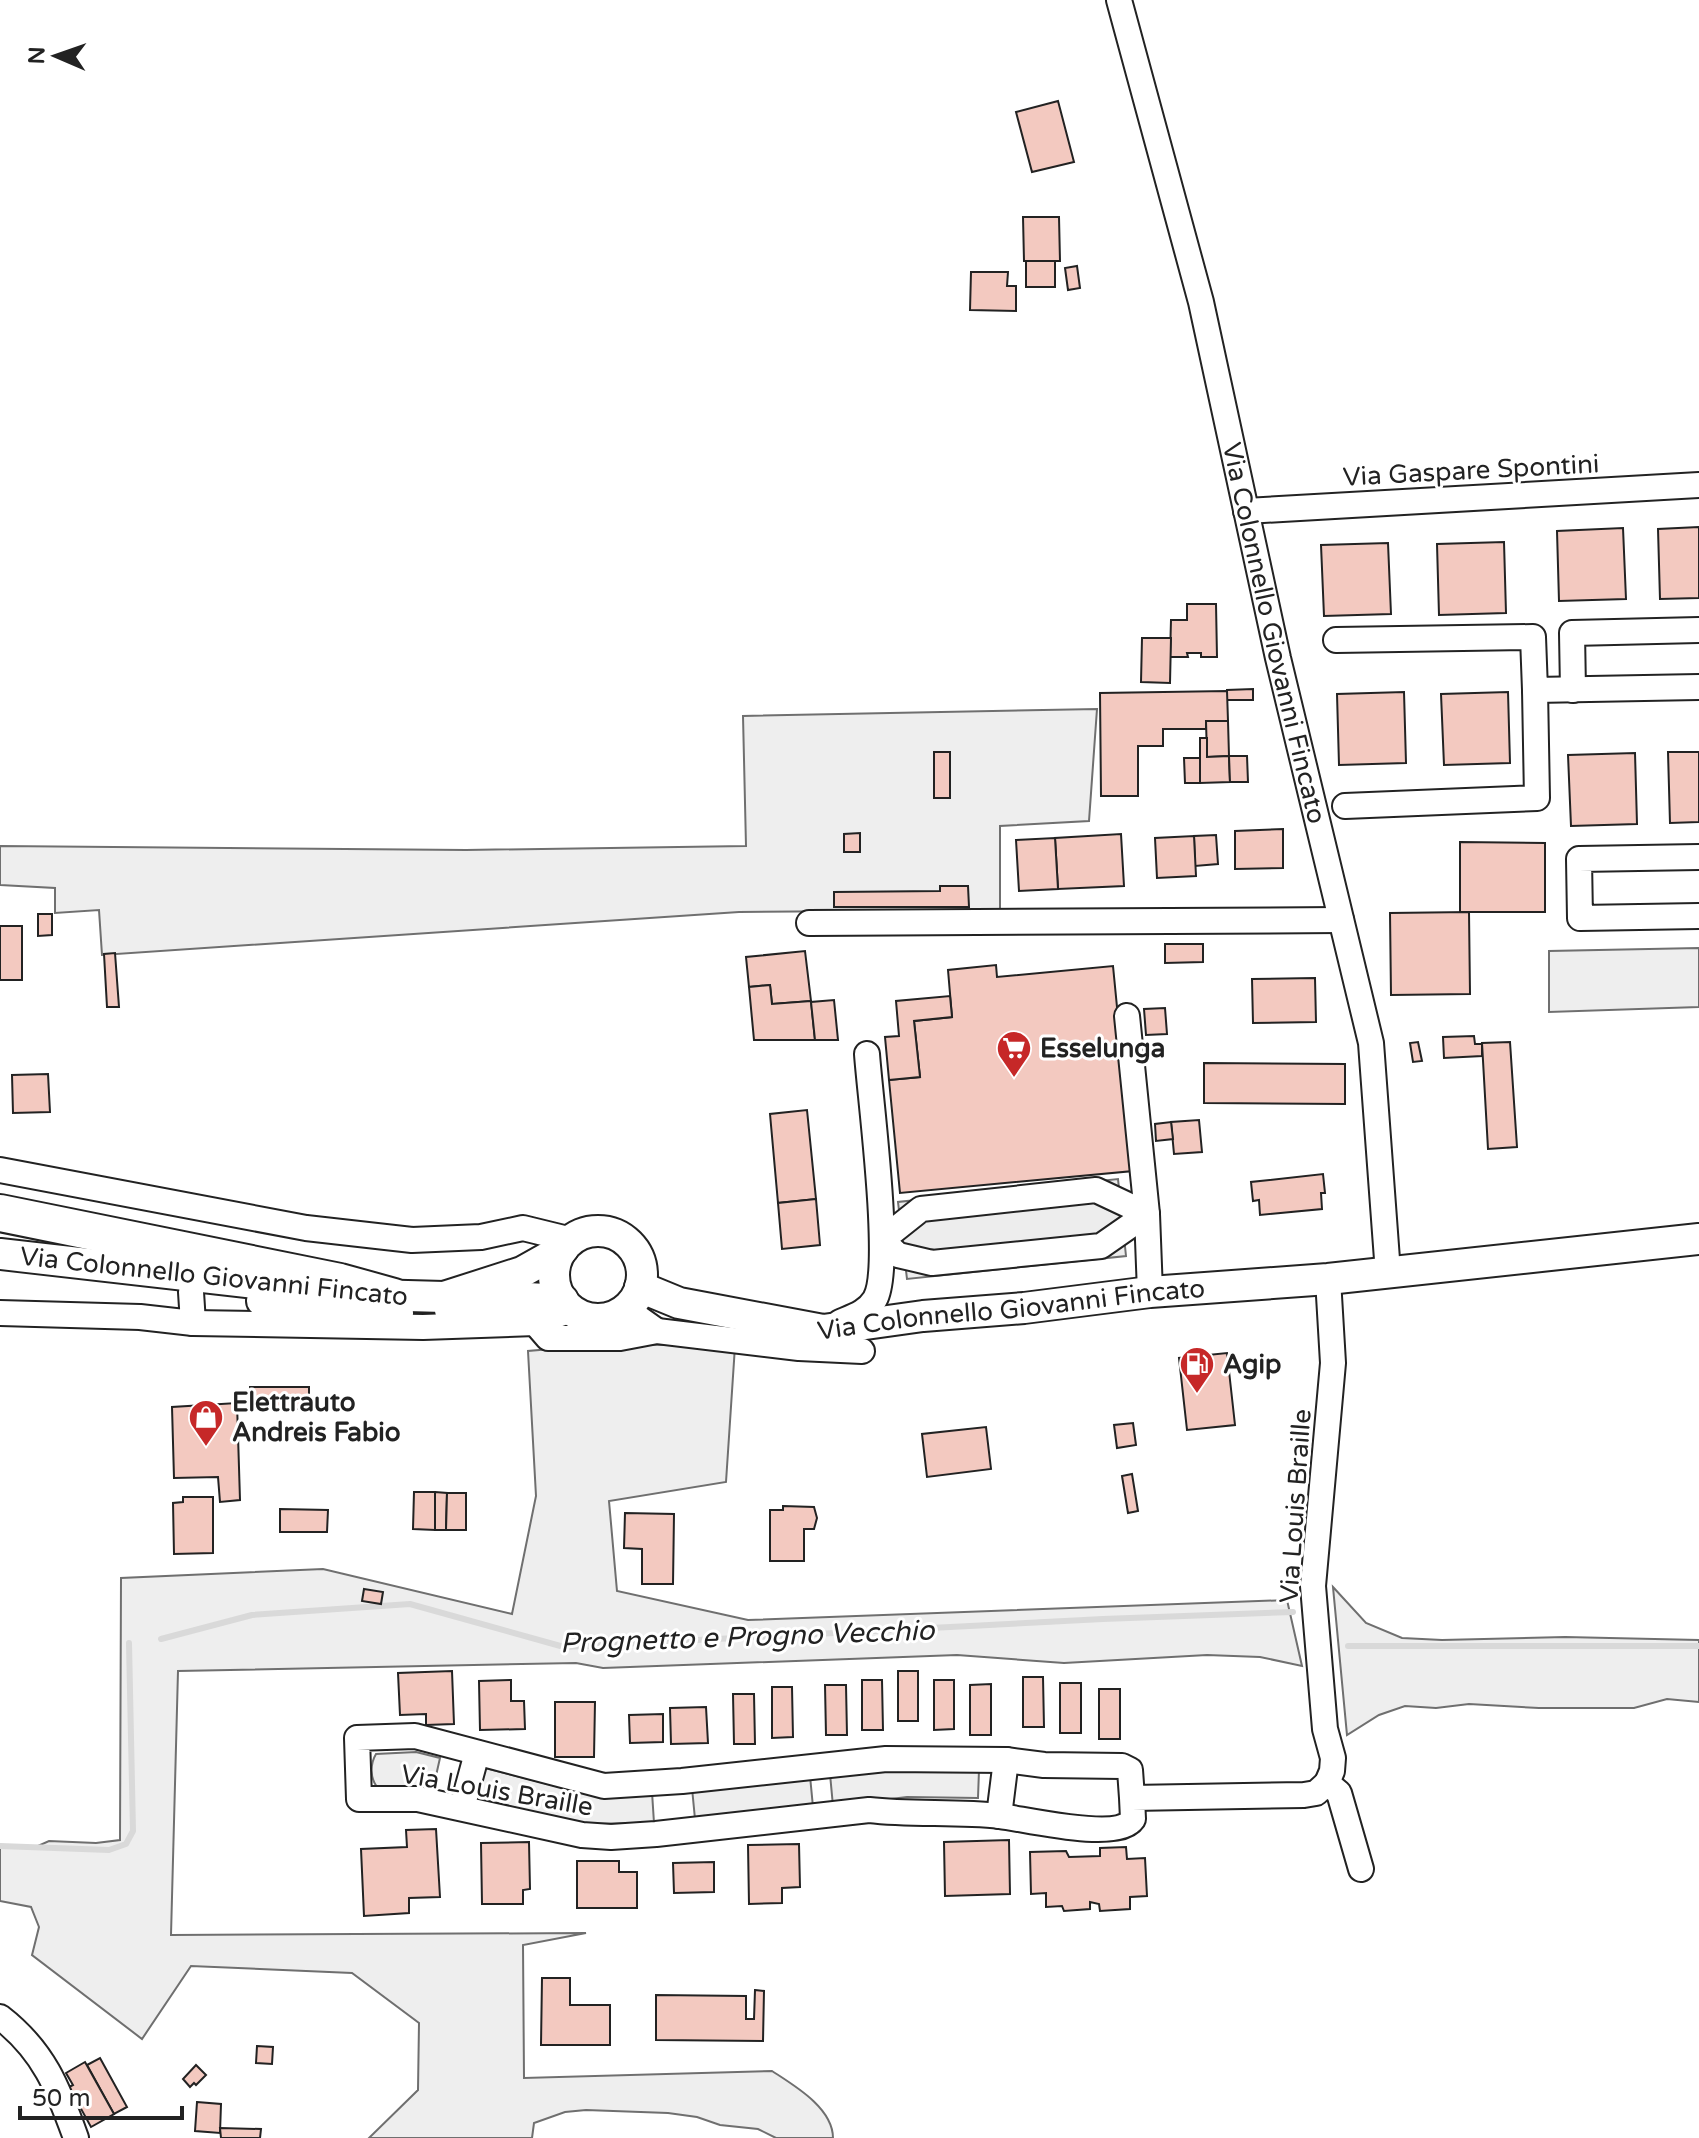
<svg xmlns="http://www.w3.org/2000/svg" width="1699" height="2138" viewBox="0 0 1699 2138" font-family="'Varela Round',sans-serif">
<rect width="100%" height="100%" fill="#fff"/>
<g fill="#eee" stroke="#6f6f6f" stroke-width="2">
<path d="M1097 709 1089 821 1000 826V910L739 912 102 955 99 910 55 913V888L0 885V846L466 850 746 846 743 716Z"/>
<path d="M1699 948V1007L1549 1012V951Z"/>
<path d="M609 1344 735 1346 726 1482 609 1501 617 1591 748 1620 1287 1600 1302 1666 1260 1657 1207 1655 1064 1663 957 1655 603 1668 576 1663 178 1671 171 1935 586 1933 523 1945 524 2078 772 2071C795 2086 833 2108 833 2138H776L758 2129 720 2125 697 2117 668 2113 586 2110 565 2112 534 2123 532 2138H369L418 2090 419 2023 352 1973 191 1966 142 2039 32 1955 39 1927 31 1907 0 1901V1845L16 1848 38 1846 49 1841 96 1843 120 1840 121 1578 323 1569 512 1614 536 1496 528 1351Z"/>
<path d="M1333 1587 1366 1623 1402 1638 1442 1640 1565 1637 1699 1640V1702L1667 1699 1634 1708H1539L1469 1704 1436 1708 1405 1706 1379 1715 1347 1735Z"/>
<path d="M416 1752 440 1758 433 1789 414 1786 377 1787C370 1778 370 1764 376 1754Z"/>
<path d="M901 1765 979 1770 978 1798 907 1797 833 1806 830 1774Z"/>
<path d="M481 1767 583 1793 652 1792 654 1823 582 1824 471 1797Z"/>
<path d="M810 1776 813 1807 695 1819 692 1788Z"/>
</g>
<path fill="#ededed" stroke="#6f6f6f" stroke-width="2" d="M1118 1179 1126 1256 907 1279 898 1202Z"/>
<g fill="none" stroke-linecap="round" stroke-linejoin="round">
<g stroke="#d9d9d9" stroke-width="6">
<path d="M161 1639 252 1615 410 1604 564 1647 1103 1619 1293 1612"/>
<path d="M1348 1646H1699"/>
<path d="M0 1846 109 1850 126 1844 133 1831 129 1643"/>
</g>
</g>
<g fill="#f3c9c0" stroke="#222" stroke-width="2">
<path d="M1058 101 1074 162 1032 172 1016 112Z"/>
<path d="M1023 217H1059L1060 261H1024Z"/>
<rect x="1026" y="261" width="29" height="26"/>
<path d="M1077 266 1080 288 1068 290 1065 268Z"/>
<path d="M971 272H1008L1007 286H1016V311L970 310Z"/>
<path d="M1699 527V598L1660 599 1658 529Z"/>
<path d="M1623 528 1626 599 1559 601 1557 531Z"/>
<path d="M1504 542 1506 613 1439 615 1437 544Z"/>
<path d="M1388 543 1391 614 1324 616 1321 545Z"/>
<path d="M1187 604H1216L1217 657H1201V653H1187L1188 657H1170L1171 620H1187Z"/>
<path d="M1142 638H1171L1170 683 1141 682Z"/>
<path d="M1253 689V700H1227V690Z"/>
<path d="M1227 691 1228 721H1206V729H1163V746H1138V796H1101L1100 693Z"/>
<path d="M1404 692 1406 763 1339 765 1337 694Z"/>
<path d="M1508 692 1510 763 1444 765 1441 694Z"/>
<path d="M1206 721H1228L1229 756 1207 757Z"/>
<path d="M1200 738H1207V757L1229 756 1230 782 1200 783Z"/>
<rect x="934" y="752" width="16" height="46"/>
<path d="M1668 752H1699V822L1670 823Z"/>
<path d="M1635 753 1637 824 1571 826 1568 755Z"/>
<path d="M1229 756H1247L1248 782H1230Z"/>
<path d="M1184 758H1200V783H1185Z"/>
<path d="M1283 829V868L1235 869V831Z"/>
<path d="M860 833V852H844V834Z"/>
<path d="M1121 834 1124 886 1058 889 1055 838Z"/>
<path d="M1216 835 1218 864 1195 866 1194 836Z"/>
<path d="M1194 836 1196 876 1157 878 1155 838Z"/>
<path d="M1055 838 1058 889 1019 891 1016 840Z"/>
<path d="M1460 842 1545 843V912H1460Z"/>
<path d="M940 886H968L969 907H834V892L940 891Z"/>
<path d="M1469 912 1470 994 1391 995 1390 913Z"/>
<path d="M38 914H52V935L38 936Z"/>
<rect x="0" y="926" width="22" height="54"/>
<path d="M1165 944H1203V962L1165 963Z"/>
<path d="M805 951 811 1001 772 1004 770 985 749 987 746 957Z"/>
<path d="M115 953 119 1007H107L104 954Z"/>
<path d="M996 965 997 977 1113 966 1133 1171 900 1193 889 1080 920 1077 914 1021 952 1017 948 970Z"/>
<path d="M1315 978 1316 1022 1253 1023 1252 979Z"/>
<path d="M770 985 772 1004 811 1001 815 1040H754L749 987Z"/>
<path d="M950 996 952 1017 914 1021 920 1077 889 1080 885 1037 899 1036 896 1001Z"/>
<path d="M834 1000 838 1040H815L811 1002Z"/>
<path d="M1165 1008 1167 1034 1146 1035 1144 1009Z"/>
<path d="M1474 1036 1475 1044H1482V1056L1444 1058 1443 1037Z"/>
<path d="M1418 1042 1422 1061 1413 1062 1410 1043Z"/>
<path d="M1510 1042 1517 1147 1488 1149 1482 1043Z"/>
<path d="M1204 1063 1345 1064V1104L1204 1103Z"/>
<path d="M48 1074 50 1112 13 1113 12 1075Z"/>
<path d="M807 1110 816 1199 778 1203 770 1114Z"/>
<path d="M1199 1120 1202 1152 1174 1154 1171 1122Z"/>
<path d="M1171 1122 1173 1139 1156 1141 1155 1124Z"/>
<path d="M1323 1174 1325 1193H1321L1322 1209 1260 1215 1259 1200 1253 1201 1251 1182Z"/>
<path d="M816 1199 820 1245 782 1249 778 1203Z"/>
<path d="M1227 1353 1235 1425 1187 1430 1179 1358Z"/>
<rect x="250" y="1387" width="59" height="22"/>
<path d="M237 1403 240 1500 220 1502 218 1477 174 1478 172 1407Z"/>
<path d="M1133 1423 1136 1445 1117 1448 1114 1425Z"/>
<path d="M986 1427 991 1469 927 1477 922 1434Z"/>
<path d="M1132 1474 1138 1511 1128 1513 1122 1476Z"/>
<path d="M414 1492H435V1530L413 1529Z"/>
<path d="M435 1492 447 1493 446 1530H435Z"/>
<path d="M447 1493H466V1530H446Z"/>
<path d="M183 1497H213V1553L174 1554 173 1503 183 1502Z"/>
<path d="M783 1506 814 1507 817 1518 814 1529H804V1561H770V1510H783Z"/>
<path d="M280 1509 328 1510 327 1532H280Z"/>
<path d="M625 1513 674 1514 673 1584H642V1549L624 1548Z"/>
<path d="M364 1589 383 1592 381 1604 362 1601Z"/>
<path d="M452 1671 454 1724 426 1725V1714L400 1715 398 1673Z"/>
<rect x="898" y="1671" width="20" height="50"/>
<path d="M1023 1677H1043L1044 1727H1023Z"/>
<path d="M511 1680V1701H524L525 1729 480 1730 479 1681Z"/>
<path d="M862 1680H882L883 1730H862Z"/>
<path d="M934 1680H954V1729L934 1730Z"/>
<rect x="1060" y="1683" width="21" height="50"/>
<path d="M991 1684V1735H970V1685Z"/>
<path d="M825 1685H846L847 1735H826Z"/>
<path d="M772 1687H792L793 1737 772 1738Z"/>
<rect x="1099" y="1689" width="21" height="50"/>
<path d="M733 1694H754L755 1744H734Z"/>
<path d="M555 1702H595L594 1757H555Z"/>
<path d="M706 1707 708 1743 671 1744 670 1708Z"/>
<path d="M663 1714V1742L630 1743 629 1715Z"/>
<path d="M436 1829 440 1897 409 1898V1913L364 1916 361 1849 407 1847 406 1830Z"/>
<path d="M1009 1840 1010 1894 945 1896 944 1842Z"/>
<path d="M529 1842 530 1889 523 1890V1904H482L481 1843Z"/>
<path d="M799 1844 800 1887 782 1888V1903L749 1904 748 1845Z"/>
<path d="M1126 1847 1127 1859 1145 1858 1147 1896 1130 1897V1909L1100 1911 1099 1904 1090 1902V1909L1064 1911 1062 1906 1046 1907V1893L1031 1894 1030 1852 1066 1851 1069 1857 1100 1856V1848Z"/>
<path d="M577 1861H619V1872H637V1908H577Z"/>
<path d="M714 1862V1892L674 1893 673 1863Z"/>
<path d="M542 1978H570V2005H610V2045H541Z"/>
<path d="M755 1990 764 1991 763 2041 656 2040V1995L746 1996V2019H754Z"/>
<path d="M257 2046 273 2047 272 2064 256 2063Z"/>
<path d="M100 2058 127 2107 114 2114 87 2065Z"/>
<path d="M85 2062 114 2114 91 2127 69 2087 73 2085 66 2073Z"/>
<path d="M196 2065 206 2075 196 2085 194 2083 190 2087 183 2079Z"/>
<path d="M197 2102 221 2104 220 2133 195 2131Z"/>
<path d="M220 2128 261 2129 260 2138H221Z"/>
</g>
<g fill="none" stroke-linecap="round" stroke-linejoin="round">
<g stroke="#222" stroke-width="28">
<g id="minor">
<path id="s1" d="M1119 0 1201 302 1278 658 1371 1043 1388 1273"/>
<path d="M1246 511 1699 485"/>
<path d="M1336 640 1533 637 1535 690 1699 687"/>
<path d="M1573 690 1572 633 1699 630"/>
<path d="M1345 806 1537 798 1535 690"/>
<path d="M1699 857 1579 859 1580 918 1699 916"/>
<path d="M809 923 1341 920"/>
<path d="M1127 1016 1147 1214 1150 1292"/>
<path d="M0 1170 306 1228 412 1240 481 1237 523 1228 572 1240"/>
<path d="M1096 1190 1147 1214 1101 1246 932 1263 898 1255 882 1240 921 1209Z"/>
<path d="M1328 1279 1333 1363 1313 1586 1325 1729 1333 1758 1332 1771 1327 1783 1339 1793 1361 1869"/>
<path d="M626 1309 657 1331"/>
<path d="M0 1313 140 1317 193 1323 191 1292"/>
<path d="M840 1322C854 1316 867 1312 875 1299 893 1268 870 1098 867 1054"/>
<path d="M193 1323 423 1327 535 1323 572 1310"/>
<path d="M535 1323 548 1338H620L657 1331 799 1348 862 1351"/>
<path d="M1132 1798 1133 1819C1118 1842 1025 1819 1000 1816 957 1811 912 1815 869 1810L656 1834 611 1837 582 1835 418 1799H359L357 1738 415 1736 604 1786 682 1781 886 1759 1006 1760 1044 1765 1122 1766 1130 1770 1132 1798 1304 1795 1316 1793 1327 1783"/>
<path d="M462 1808 477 1753"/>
<path d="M999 1816 1006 1760"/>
<path d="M0 2017C44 2051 58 2088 76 2138"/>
</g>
</g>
<g stroke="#222" stroke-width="34">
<g id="major">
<circle cx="598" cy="1275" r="44"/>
<path d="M0 1254 291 1287"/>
<path id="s2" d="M640 1287 679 1303 823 1330 923 1316 1024 1308 1150 1292 1328 1279 1699 1239"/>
<path d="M371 1295 444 1297 522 1272 563 1249"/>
<path d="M262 1301 330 1310 398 1313"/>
<path d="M450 1310 527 1298 563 1300"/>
</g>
</g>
<g stroke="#222" stroke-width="40">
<path id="highway" d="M0 1213 340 1282 394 1297"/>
</g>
<use href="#minor" stroke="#fff" stroke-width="24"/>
<use href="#major" stroke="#fff" stroke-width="30"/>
<use href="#highway" stroke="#fff" stroke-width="36"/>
</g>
<defs>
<g id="supermarket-pin" transform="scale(1.8)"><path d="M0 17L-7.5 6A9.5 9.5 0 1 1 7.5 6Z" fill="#c62828" stroke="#fff"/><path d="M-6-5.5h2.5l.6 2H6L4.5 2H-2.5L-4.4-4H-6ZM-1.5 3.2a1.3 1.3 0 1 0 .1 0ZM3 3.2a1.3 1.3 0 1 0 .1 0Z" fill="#fff"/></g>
<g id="fuel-pin" transform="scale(1.8)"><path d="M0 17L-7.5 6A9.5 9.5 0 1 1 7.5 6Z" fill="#c62828" stroke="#fff"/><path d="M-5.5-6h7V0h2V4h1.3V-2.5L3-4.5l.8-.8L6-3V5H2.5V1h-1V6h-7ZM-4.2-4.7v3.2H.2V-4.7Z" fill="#fff"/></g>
<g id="shop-pin" transform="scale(1.8)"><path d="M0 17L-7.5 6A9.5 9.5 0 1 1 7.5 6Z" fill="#c62828" stroke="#fff"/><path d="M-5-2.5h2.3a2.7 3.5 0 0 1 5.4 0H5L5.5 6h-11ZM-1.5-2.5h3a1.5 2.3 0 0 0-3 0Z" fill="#fff"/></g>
</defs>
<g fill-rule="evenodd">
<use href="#supermarket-pin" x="1014" y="1048"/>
<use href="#fuel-pin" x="1197" y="1364"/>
<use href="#shop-pin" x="206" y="1417"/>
</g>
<g text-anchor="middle" stroke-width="6" stroke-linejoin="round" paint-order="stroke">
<g font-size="26" fill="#222" stroke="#fff">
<text transform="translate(1471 470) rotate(-3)" y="9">Via Gaspare Spontini</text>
<text dy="9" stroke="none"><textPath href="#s1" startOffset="652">Via Colonnello Giovanni Fincato</textPath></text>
<text transform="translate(214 1276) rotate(6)" y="9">Via Colonnello Giovanni Fincato</text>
<text dy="9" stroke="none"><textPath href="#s2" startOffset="378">Via Colonnello Giovanni Fincato</textPath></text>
<text transform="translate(1295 1506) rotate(-86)" y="9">Via Louis Braille</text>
<text transform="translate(497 1790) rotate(10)" y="9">Via Louis Braille</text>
</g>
<g font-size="26" font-weight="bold" fill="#222" stroke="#fff" text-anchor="start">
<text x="1040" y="1057">Esselunga</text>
<text x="1223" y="1373">Agip</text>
<text x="232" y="1411">Elettrauto<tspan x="232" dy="30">Andreis Fabio</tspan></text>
</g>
<g font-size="28" font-style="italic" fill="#222" stroke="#fff">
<text transform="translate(747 1636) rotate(-2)" y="10">Prognetto e Progno Vecchio</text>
</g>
</g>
<g transform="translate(56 56) rotate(272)" stroke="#ffffff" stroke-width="6" paint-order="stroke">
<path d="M0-6L14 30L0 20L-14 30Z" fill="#222222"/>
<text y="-12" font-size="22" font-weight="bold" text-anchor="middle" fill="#222222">N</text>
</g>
<path d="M20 2106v12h162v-12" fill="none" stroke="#222222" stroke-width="4"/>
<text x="32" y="2106" font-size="24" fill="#222222" stroke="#ffffff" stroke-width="6" paint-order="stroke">50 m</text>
</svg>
